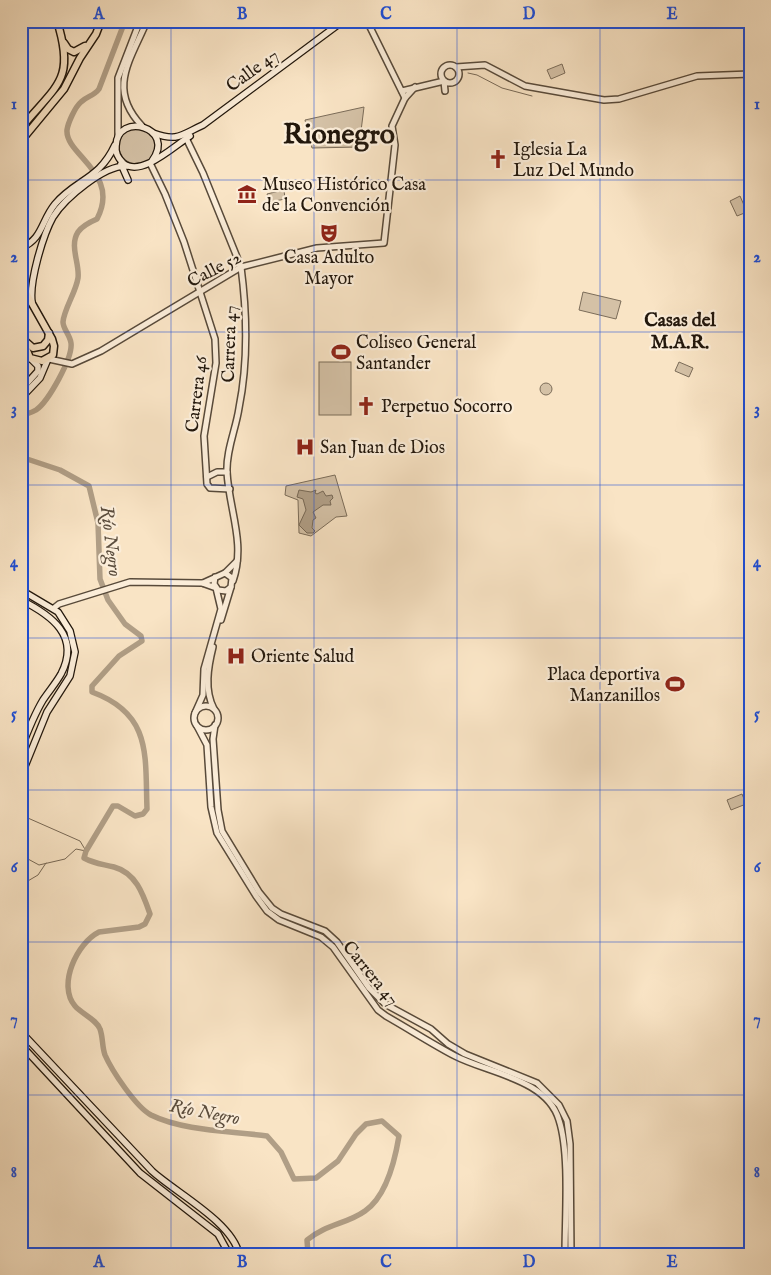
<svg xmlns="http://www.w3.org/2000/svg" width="771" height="1275" viewBox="0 0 771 1275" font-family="'IM FELL English',serif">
<rect width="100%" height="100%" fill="#f9e4c5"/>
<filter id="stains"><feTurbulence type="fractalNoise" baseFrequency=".004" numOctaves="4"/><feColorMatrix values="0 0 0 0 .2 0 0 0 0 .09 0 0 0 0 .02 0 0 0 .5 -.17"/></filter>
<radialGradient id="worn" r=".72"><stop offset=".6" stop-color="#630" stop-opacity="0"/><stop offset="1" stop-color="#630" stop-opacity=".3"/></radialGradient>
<g fill="#d4c1a6" stroke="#7b6c59">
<path d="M562 64 565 73 551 79 547 70Z"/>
<path d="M364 107 359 147 312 148 305 120Z"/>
<circle cx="137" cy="146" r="18"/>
<path d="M284 190 285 199 270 202 267 194Z"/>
<path d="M740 196 747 212 737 216 730 201Z"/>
<path d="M583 292 621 301 616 319 579 310Z"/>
<rect x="319" y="362" width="32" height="53"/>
<path d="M679 362 693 368 689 377 675 371Z"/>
<circle cx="546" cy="389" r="6"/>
<path d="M335 475 347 516 336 517 311 536 299 533 298 500 285 495 286 486Z"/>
<path d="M742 794 746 804 731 810 727 800Z"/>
</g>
<path fill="#b09e86" stroke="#776855" d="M299 490 311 492 316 490 315 493 317 494 323 491 326 496 332 495 333 498 330 501 331 505H323L313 512 316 518 313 520 312 528 315 531 313 533H307L299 525 306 510 303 499 297 497Z"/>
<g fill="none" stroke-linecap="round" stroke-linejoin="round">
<g stroke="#776855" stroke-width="1">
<path d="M468 73 477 75 502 88 532 96"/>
<path d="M21 815 80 841 86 851 76 849 65 859 39 865 28 859 21 853"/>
<path d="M21 885 38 875 46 863"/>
</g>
<g stroke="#b09e86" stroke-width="5.5">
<path d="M21 416C26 414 31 413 36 410 48 402 73 358 71 343 70 335 63 329 63 322 64 309 76 292 78 278 80 264 69 246 78 232 82 226 90 222 97 219 121 173 65 155 67 130 68 123 75 107 81 102 87 96 94 96 99 89L125 21"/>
<path d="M21 457 60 470 89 486 98 523 100 579 108 600 125 624 141 636 142 641 119 656 92 686V692C152 714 145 755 147 809L143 814 135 816 118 806H113L86 851 84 858C95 864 103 864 114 867 136 873 143 894 150 914L145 924 139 927 99 932C77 943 57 985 75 1006 82 1014 97 1020 100 1029 103 1037 102 1047 105 1055 112 1071 136 1107 151 1115 183 1131 232 1131 267 1136L281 1152 294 1179 316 1178 338 1161 356 1134 366 1124 382 1121 399 1136C395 1160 387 1196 365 1211 347 1224 326 1224 307 1240L308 1254"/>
</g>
<g stroke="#584a3a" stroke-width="8">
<g id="tertiary">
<path d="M367 21 405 98"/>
<circle cx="450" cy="74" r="9"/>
<path d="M456 67 485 65 525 86 604 100 619 99 697 76 750 74"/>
<path d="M402 91 444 81 445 91"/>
<path d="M142 126C107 89 130 61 147 21"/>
<path d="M118 136V78L140 21"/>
<path d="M186 138 203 173 241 267C247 313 248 363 239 408 236 429 226 450 227 472 229 510 246 543 233 581"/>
<path d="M150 163 165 194 184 242 215 339 216 363 204 436 207 484 210 488 230 489"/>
<path d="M49 359 72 364 101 351 241 267 317 248 384 243 395 145 392 126 405 98 415 87"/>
<path d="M207 477 217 472H227"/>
<path d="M225 573 237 561"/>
<path d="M203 583 225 573 232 578 231 587 226 591 218 590 214 584 215 577"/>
<path d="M54 608 59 604 130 582 202 583 216 588 221 609 204 669 203 695 195 713"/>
<path d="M221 620 231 587"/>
<path d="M213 647C208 667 204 690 214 709"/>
<circle cx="206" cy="718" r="12"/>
<path d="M215 725 213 739 218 810 222 831 259 892 272 908 281 914 325 931 337 942 369 988 385 1004 431 1029 448 1044 465 1054 537 1083 559 1105 567 1121 570 1144 571 1254"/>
<path d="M197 726 207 745 211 807 217 833 256 896 267 911 279 920 321 937 333 947 378 1010 386 1016C409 1029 432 1044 455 1056 488 1073 547 1079 559 1120 570 1154 565 1217 565 1254"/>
</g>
</g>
<g stroke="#22170c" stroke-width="8">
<g id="secondary">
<path d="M153 133C178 142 181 135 203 125L343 21"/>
<path d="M152 161C177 127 117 111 116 146 115 152 118 158 123 163 141 178 174 146 190 136"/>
<path d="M121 164 128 180"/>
<path d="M21 248C43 239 41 221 55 204 76 179 99 180 115 145"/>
<path d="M32 302C29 282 43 235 53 217 65 198 104 165 127 166"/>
<path d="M21 390 38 371V366L30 358"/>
<path d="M21 398 40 378 48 359"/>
<path d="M21 590 58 612 70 631 75 652 70 676 47 712 21 776"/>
<path d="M21 600C51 615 81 636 61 674 56 683 49 691 43 700 34 715 27 733 21 749"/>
<path d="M21 1032 152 1171C176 1193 232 1222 239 1254"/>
<path d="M21 1045 140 1173 218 1234 229 1254"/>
</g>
</g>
<g stroke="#22170c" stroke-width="9">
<g id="primary">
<path d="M64 43 68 49 74 52 85 46"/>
<path d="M21 128C56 85 76 81 57 21"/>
<path d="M21 141 64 89 80 58 96 34 101 21"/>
<path d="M21 284 52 339 54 346 53 355 42 361 30 358 21 336"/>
<path d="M24 340 33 348 43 346 48 340 49 333"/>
<path d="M21 360 30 358"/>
</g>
</g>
<use href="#tertiary" stroke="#fbedd9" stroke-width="5"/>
<use href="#secondary" stroke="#fbedd9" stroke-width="5.5"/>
<use href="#primary" stroke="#f9e4c5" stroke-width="6"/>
</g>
<path fill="none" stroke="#1d4ed8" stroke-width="1" stroke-opacity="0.55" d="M171 21V1254M314 21V1254M457 21V1254M600 21V1254M21 180H750M21 332H750M21 485H750M21 638H750M21 790H750M21 942H750M21 1095H750"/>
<defs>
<g id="church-bare" transform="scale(1.5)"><path d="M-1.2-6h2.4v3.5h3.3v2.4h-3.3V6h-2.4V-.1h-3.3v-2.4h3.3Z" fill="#8f2418" stroke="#fbedd9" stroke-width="2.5" paint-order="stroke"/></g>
<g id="museum-bare" transform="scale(1.5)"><path d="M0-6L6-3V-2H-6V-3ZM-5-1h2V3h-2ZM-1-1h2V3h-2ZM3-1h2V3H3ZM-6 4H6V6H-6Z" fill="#8f2418" stroke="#fbedd9" stroke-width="2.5" paint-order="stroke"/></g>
<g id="theatre-bare" transform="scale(1.5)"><path d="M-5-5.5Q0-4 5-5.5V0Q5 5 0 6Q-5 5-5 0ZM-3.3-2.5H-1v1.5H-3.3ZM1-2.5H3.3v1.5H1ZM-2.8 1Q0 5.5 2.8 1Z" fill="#8f2418" stroke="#fbedd9" stroke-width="2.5" paint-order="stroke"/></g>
<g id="stadium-bare" transform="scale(1.5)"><path d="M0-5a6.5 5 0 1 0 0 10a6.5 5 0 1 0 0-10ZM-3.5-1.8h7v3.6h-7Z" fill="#8f2418" stroke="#fbedd9" stroke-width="2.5" paint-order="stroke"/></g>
<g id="hospital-bare" transform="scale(1.5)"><path d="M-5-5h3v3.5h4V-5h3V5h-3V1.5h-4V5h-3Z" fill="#8f2418" stroke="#fbedd9" stroke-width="2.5" paint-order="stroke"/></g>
</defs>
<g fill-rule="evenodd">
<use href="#church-bare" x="498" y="159"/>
<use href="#museum-bare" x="247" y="194"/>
<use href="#theatre-bare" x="329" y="233"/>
<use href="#stadium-bare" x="341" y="352"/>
<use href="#church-bare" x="366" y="406"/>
<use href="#hospital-bare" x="305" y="447"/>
<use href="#hospital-bare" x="236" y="656"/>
<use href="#stadium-bare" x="675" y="684"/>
</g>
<g text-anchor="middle" stroke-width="4.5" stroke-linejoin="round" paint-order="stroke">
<g font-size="18" fill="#22170c" stroke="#fbedd9">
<text transform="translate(252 70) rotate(-36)" y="6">Calle 47</text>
<text transform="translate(214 269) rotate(-27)" y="6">Calle 52</text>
<text transform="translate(229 344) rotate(-88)" y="6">Carrera 47</text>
<text transform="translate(196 394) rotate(-83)" y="6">Carrera 46</text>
<text transform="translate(371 973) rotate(51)" y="6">Carrera 47</text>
</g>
<g font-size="18" fill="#22170c" stroke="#fbedd9" text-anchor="start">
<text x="513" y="155">Iglesia La<tspan x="513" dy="21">Luz Del Mundo</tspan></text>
<text x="262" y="190">Museo Histórico Casa<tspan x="262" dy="21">de la Convención</tspan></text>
<text x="329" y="263" text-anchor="middle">Casa Adulto<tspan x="329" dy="21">Mayor</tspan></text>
<text x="356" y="348">Coliseo General<tspan x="356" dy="21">Santander</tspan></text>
<text x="381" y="412">Perpetuo Socorro</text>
<text x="320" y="453">San Juan de Dios</text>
<text x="251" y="662">Oriente Salud</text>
<text x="660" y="680" text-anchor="end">Placa deportiva<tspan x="660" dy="21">Manzanillos</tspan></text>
</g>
<g font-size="19" font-weight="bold" fill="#22170c" stroke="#fbedd9">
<text x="680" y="326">Casas del<tspan x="680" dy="22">M.A.R.</tspan></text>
</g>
<g font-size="19" font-style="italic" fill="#5b4d3d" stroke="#fbedd9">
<text transform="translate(112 541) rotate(83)" y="7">Río Negro</text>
<text transform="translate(205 1111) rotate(11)" y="7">Río Negro</text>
</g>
<g font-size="28" font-weight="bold" fill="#22170c" stroke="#fbedd9">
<text x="339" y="143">Rionegro</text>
</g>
</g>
<rect width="771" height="1275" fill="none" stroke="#f9e4c5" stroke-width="55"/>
<rect x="28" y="28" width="716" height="1220" fill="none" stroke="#1d4ed8" stroke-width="2"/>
<g font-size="16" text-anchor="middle" font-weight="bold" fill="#1d4ed8">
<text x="99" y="19">A</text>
<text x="242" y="19">B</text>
<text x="386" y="19">C</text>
<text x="529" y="19">D</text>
<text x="672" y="19">E</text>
<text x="14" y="109">1</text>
<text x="757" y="109">1</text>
<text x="14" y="262">2</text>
<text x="757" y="262">2</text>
<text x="14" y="414">3</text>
<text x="757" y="414">3</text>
<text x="14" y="567">4</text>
<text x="757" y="567">4</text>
<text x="14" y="719">5</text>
<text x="757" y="719">5</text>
<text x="14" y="872">6</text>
<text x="757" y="872">6</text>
<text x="14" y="1024">7</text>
<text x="757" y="1024">7</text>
<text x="14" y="1177">8</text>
<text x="757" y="1177">8</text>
<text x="99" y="1267">A</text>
<text x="242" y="1267">B</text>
<text x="386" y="1267">C</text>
<text x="529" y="1267">D</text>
<text x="672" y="1267">E</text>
</g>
<rect width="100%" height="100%" filter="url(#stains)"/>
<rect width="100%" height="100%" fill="url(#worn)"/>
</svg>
